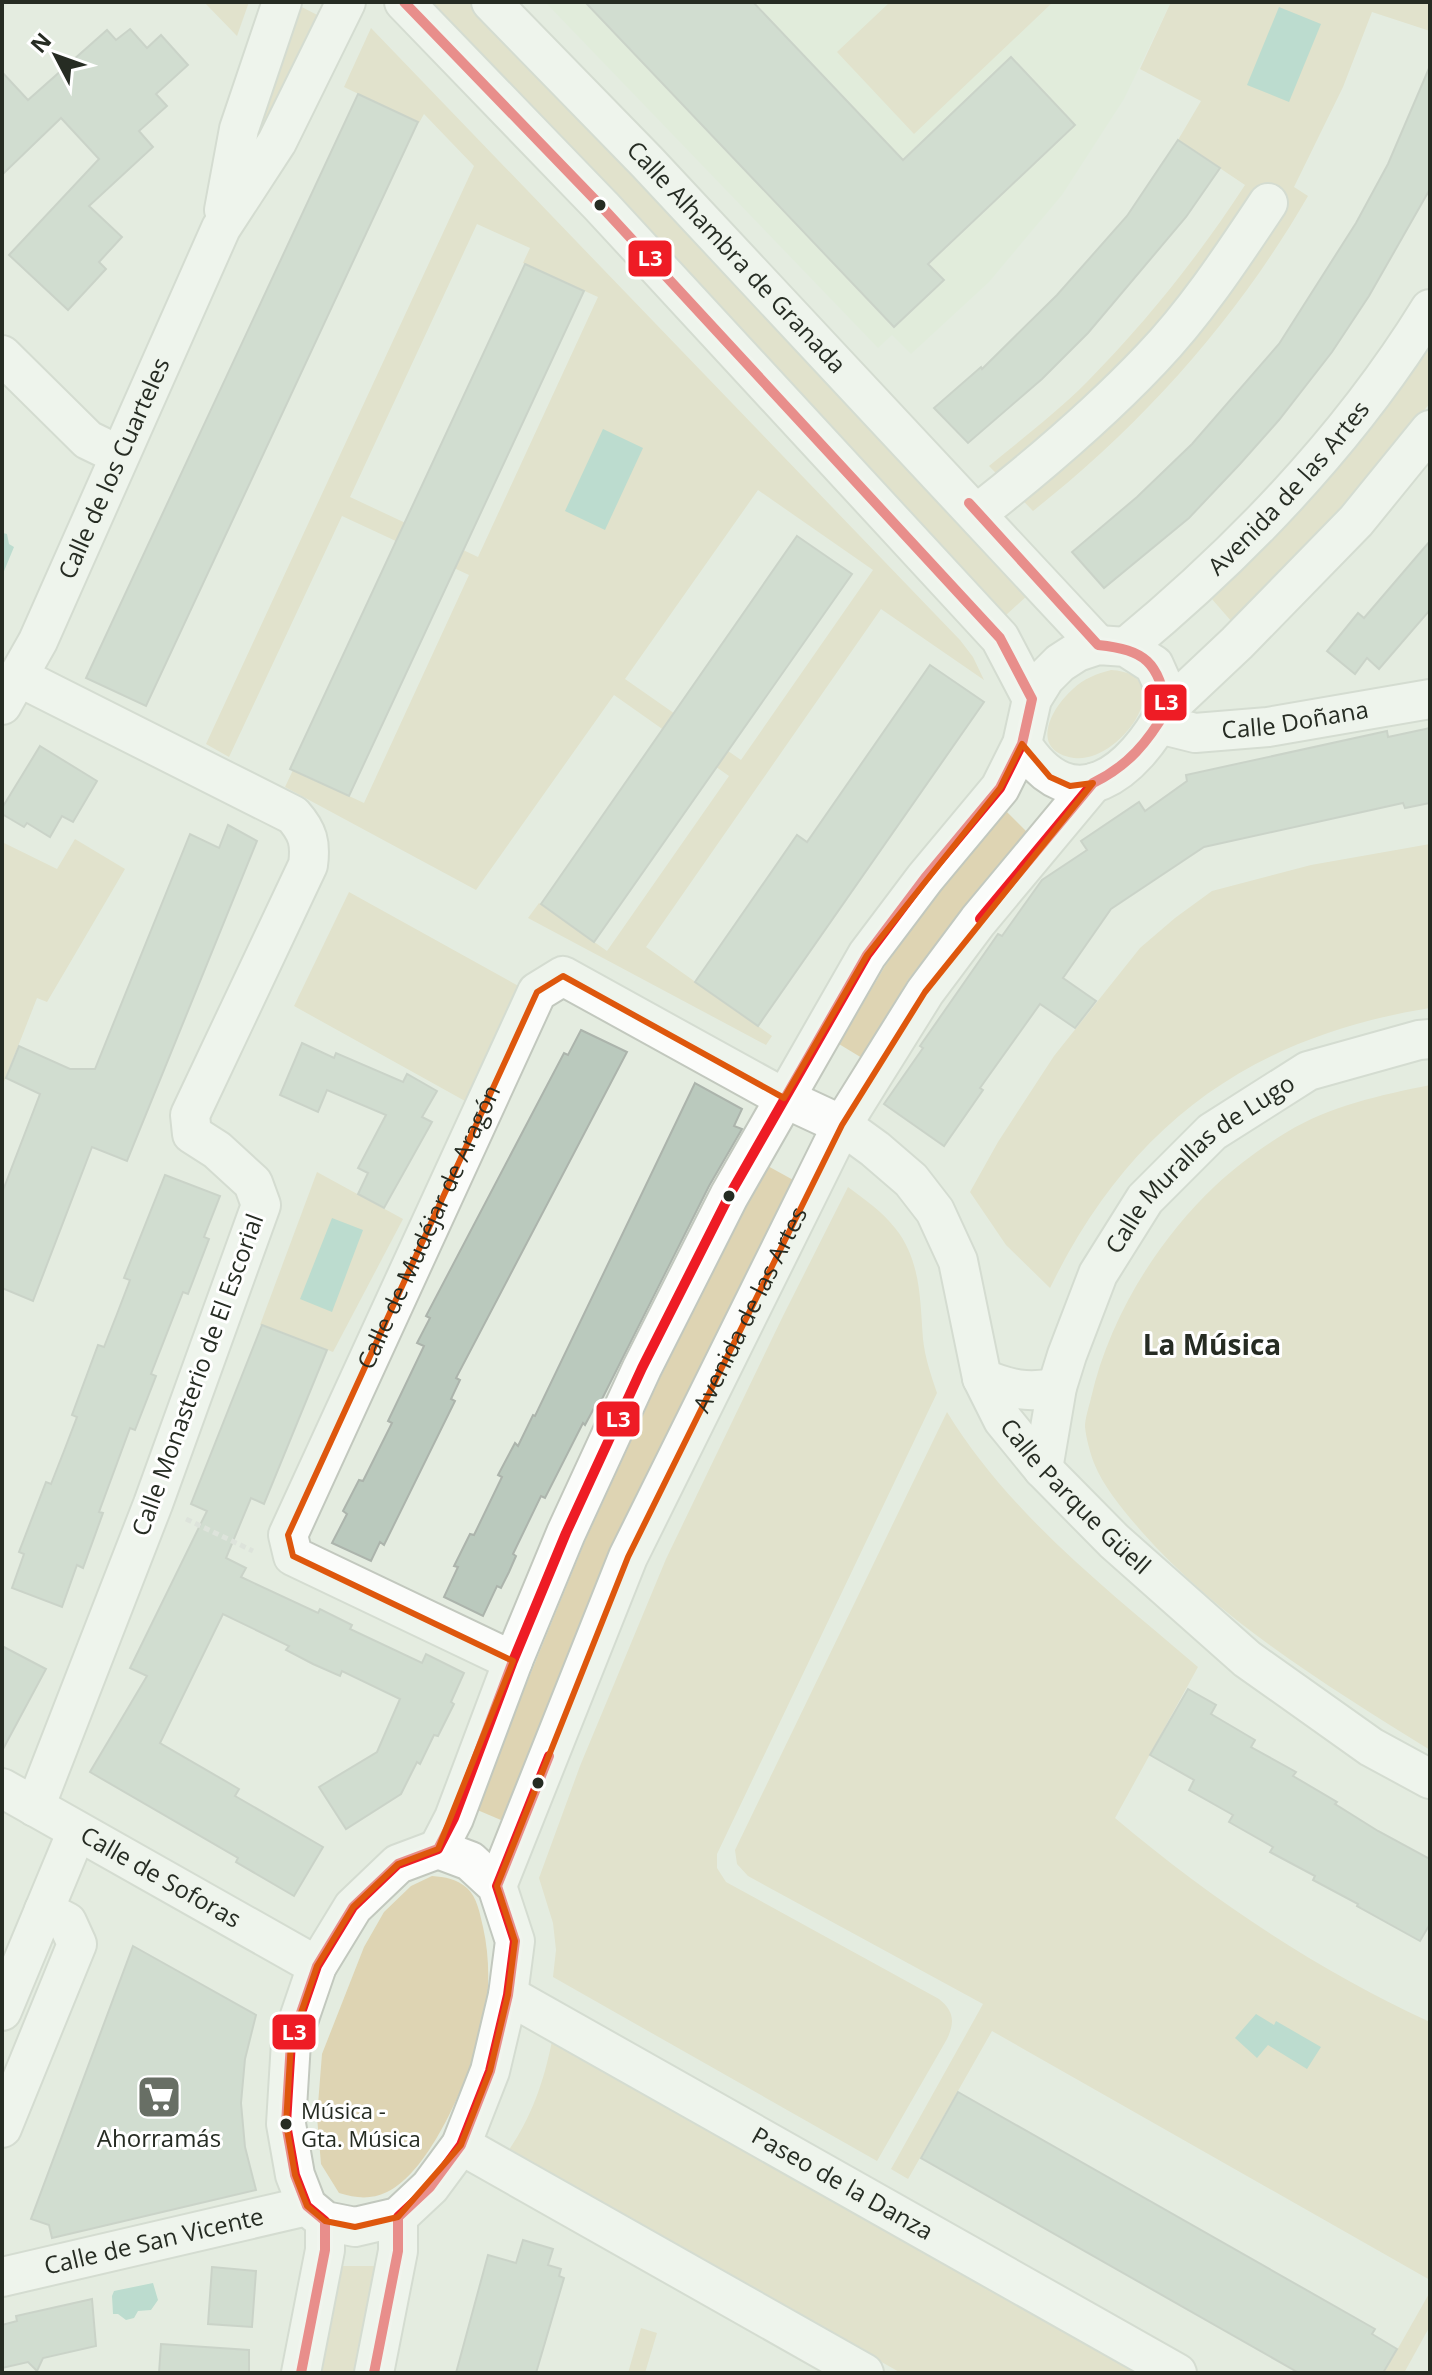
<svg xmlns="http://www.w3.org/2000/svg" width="1432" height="2375" viewBox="0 0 1432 2375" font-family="'Open Sans',sans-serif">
<rect width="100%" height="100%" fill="#e4ece0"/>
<path fill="#deebd6" d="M545 2H1171L1124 99 1062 195 989 282 911 354 892 335 878 348Z"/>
<g fill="#ded4b3" fill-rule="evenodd">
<path d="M204 2H249L237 36Z"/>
<path d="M437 2H471L841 388 1030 593 1005 616 427 7Z"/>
<path d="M890 2H1053L914 134 837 52Z"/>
<path d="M1171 2H1430V31L1372 12 1343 87 1294 187 1308 196C1237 319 1144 423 1033 511L989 466C1022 439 1057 412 1087 382 1146 322 1199 256 1245 185L1178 140 1201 101 1140 69Z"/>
<path d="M296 4 323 18 268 136 255 140Z"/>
<path d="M371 28 960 640 973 657 984 680 881 609 646 947 772 1036 766 1045 528 918 539 903 607 951 729 776 614 695 476 890 285 787 293 770 364 803 469 575 342 516 229 757 206 744 474 166 424 114 419 123 344 87ZM477 224 530 248 523 263 598 297 478 557 350 497ZM758 490 873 570 741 760 625 679Z"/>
<path d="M1430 345V403L1368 481 1311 544 1232 622 1211 598C1290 519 1368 438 1430 345Z"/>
<path d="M1111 670C1183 674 1120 764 1074 758 1029 751 1050 709 1073 689 1084 678 1097 674 1111 670Z"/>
<path d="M1005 810 1027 832 963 909 908 980 862 1058 839 1044 885 966 940 890Z"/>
<path d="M75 839 125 869 47 1002 37 998 2 1087V842L57 869Z"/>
<path d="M1430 844V1008C1250 1037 1130 1124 1050 1288L1006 1245 970 1192 998 1142 1054 1056 1140 948 1175 918 1212 891 1311 865Z"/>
<path d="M349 892 524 989 465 1101 294 1006Z"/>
<path d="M1430 1085V1750C1329 1687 1222 1622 1142 1532 1124 1511 1104 1488 1094 1463 1090 1453 1086 1437 1085 1427 1085 1418 1089 1407 1091 1398 1109 1319 1156 1242 1215 1186 1236 1166 1262 1147 1287 1132 1330 1106 1381 1095 1430 1085Z"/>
<path d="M766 1165 795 1181 508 1823 475 1809 585 1541 660 1378Z"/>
<path d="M317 1172 403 1219 333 1352 260 1325Z"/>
<path d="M848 1187C865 1200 882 1211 895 1228 921 1260 920 1300 923 1339 925 1358 931 1375 937 1393L717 1854V1868L726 1882 939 1999C954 2011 955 2022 947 2039L877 2161 553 1977 556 1950 553 1923 539 1878 580 1766 666 1559 783 1316Z"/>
<path d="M947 1412C1010 1515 1108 1590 1198 1667L1115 1818C1211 1899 1315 1969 1430 2022V2280L992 2031 908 2179 891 2169 983 2004 748 1876 737 1864 735 1850Z"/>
<path d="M432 1876C445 1877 457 1879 467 1888 477 1897 480 1914 483 1927 490 1958 490 1994 483 2025 472 2071 432 2171 387 2192 370 2200 356 2198 339 2193L321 2164 317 2117 322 2054 364 1947 384 1912 411 1886Z"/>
<path d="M552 2041 1140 2373H901L509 2150C532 2116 544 2081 552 2041Z"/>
<path d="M339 2266H377L357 2373H322Z"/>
<path d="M1430 2292V2326L1404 2373H1384Z"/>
<path d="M641 2328 657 2333 645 2373H628Z"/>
</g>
<g fill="#8cc8ba">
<path d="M1279 7 1321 24 1289 102 1247 85Z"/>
<path d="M603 429 643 448 605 530 565 511Z"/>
<path d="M3 533 7 534 9 544 14 547 2 576Z"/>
<path d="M332 1218 363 1230 332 1312 300 1299Z"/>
<path d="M1256 2014 1274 2025 1276 2021 1321 2047 1307 2069 1268 2045 1257 2058 1235 2038Z"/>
<path d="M153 2283 158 2300 151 2310 138 2311 134 2318 126 2320 118 2314H113L112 2296 114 2291Z"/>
</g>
<g fill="#bac9bd" stroke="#acb4ac" stroke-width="2">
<path d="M585 2H753L903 160 1011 57 1075 125 928 264 944 280 894 327Z"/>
<path d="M130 29 147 48 161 35 188 65 156 94 167 106 139 131 153 147 89 206 122 237 99 262 106 269 68 310 9 255 99 159 61 118 2 175V72L28 100 107 30 116 40Z"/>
<path d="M1430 66V189L1369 296 1332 352 1279 420 1240 464 1189 518 1104 588 1072 552 1137 497 1192 444 1279 344 1356 223 1388 164Z"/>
<path d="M358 94 418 122 146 706 86 678Z"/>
<path d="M1178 140 1220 168 1186 217 1088 333 1042 379 968 443 934 408 981 367 982 369 1057 295 1127 216Z"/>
<path d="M525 264 584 291 349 796 290 769Z"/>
<path d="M797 536 852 574 594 942 541 904Z"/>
<path d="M1430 541V610L1379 669 1367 658 1355 674 1327 651 1358 613 1364 618Z"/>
<path d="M930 665 984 702 758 1026 695 982 797 835 807 842Z"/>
<path d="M1430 728V803L1405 808 1403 803 1204 847 1111 909 1063 978 1096 1001 1075 1028 1040 1004 980 1088 983 1090 944 1146 884 1104 923 1048 920 1046 998 934 1002 936 1042 880 1087 850 1081 841 1139 802 1145 811 1187 781 1186 775 1387 731 1388 737Z"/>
<path d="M40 746 97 781 73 822 62 816 50 837 27 823 24 827 2 814V808Z"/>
<path d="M228 825 257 841 127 1161 92 1147 33 1301 2 1288V1193L40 1094 6 1078 19 1046 70 1069H95L190 834 219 848Z"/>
<path d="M581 1030 627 1052 456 1378 460 1380 451 1399 455 1401 384 1545 380 1542 371 1561 332 1543 347 1514 343 1511 359 1480 363 1481 392 1423 388 1421 424 1346 417 1343 430 1318 426 1316 564 1053 568 1055Z"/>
<path d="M302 1043 334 1058 336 1053 403 1082 407 1074 437 1091 422 1117 432 1122 384 1208 358 1194 368 1173 358 1168 386 1115 327 1090 318 1112 280 1095Z"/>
<path d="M695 1083 742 1109 734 1126 742 1129 709 1186 597 1409 594 1408 585 1425 583 1423 545 1498 541 1496 513 1554 516 1556 509 1572 501 1588 497 1586 483 1616 444 1597 458 1567 454 1566 470 1534 474 1535 502 1477 498 1475 515 1443 518 1446 533 1415 535 1416Z"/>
<path d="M165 1175 220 1196 204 1237 209 1239 188 1294 183 1292 151 1374 156 1376 135 1430 130 1428 99 1512 103 1513 83 1568 77 1565 62 1607 12 1588 24 1554 19 1552 46 1482 51 1484 64 1451 77 1417 72 1415 98 1345 104 1347 117 1314 130 1280 124 1278Z"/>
<path d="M262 1325 327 1350 264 1504 251 1498 226 1558 246 1568 241 1577 318 1613 320 1609 352 1625 350 1629 422 1663 426 1654 464 1673 451 1702 454 1704 438 1736 434 1735 420 1764 417 1762 401 1794 346 1829 319 1787 377 1752 400 1699 342 1671 340 1676 313 1664 286 1650 289 1646 223 1614 160 1743 239 1789 235 1796 323 1847 294 1896 236 1862 238 1858 90 1772 147 1676 130 1668 207 1511 191 1504Z"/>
<path d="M2 1646 46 1669 2 1751Z"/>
<path d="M1188 1689 1216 1705 1211 1714 1255 1740 1251 1747 1296 1772 1293 1776 1337 1802 1335 1804 1378 1831 1430 1859V1924L1420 1941 1357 1906 1358 1904 1313 1880 1315 1876 1270 1852 1273 1847 1229 1822 1233 1815 1189 1790 1194 1780 1150 1755Z"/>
<path d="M133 1946 256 2015 245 2059 241 2103 245 2147 256 2190 52 2238 49 2225 31 2219Z"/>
<path d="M958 2092 1375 2329 1372 2334 1397 2349 1383 2373H1299L921 2158Z"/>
<path d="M523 2240 553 2249 548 2265 561 2269 559 2276 564 2278 536 2373H456L488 2255 516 2263Z"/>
<path d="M212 2267 256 2271 252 2327 208 2324Z"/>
<path d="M92 2299 96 2346 43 2358 37 2371 28 2362 2 2368V2325L17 2321 16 2316Z"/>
<path d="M161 2344 249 2350V2373H159Z"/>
</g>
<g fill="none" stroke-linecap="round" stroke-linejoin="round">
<g stroke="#c2c8be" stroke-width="42">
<g id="minor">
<path d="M404 2 602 207 1000 638 1032 699"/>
<path id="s1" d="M491 2 647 162 1098 645"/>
<path d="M224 210 239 129 282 2"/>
<path d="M2 355 88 440 119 455"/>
<path d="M978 513C1039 465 1097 416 1151 359 1196 312 1232 257 1268 203"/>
<path id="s2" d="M1126 647C1243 550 1350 439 1430 309"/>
<path d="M19 677 293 815C308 832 311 843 308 865L190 1115 192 1134 217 1150 253 1183 261 1205 153 1504 35 1807"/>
<path id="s3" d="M2 705 38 641 221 228 277 142 346 2"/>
<path d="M1167 709 1237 643 1356 521 1430 430"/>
<path id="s4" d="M1159 724 1195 733 1268 727 1430 699"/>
<path d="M982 1378C1007 1389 1029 1394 1057 1387"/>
<path id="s5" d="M1043 1469 1057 1387 1067 1355 1098 1274 1145 1199 1212 1132 1308 1071 1419 1040 1430 1039"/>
<path id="s6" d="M513 1661 293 1556 288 1535 537 992 563 976 784 1098 842 1125 875 1149 911 1180 935 1211 958 1261 982 1378 1003 1420 1043 1469 1114 1541 1247 1659 1371 1747 1430 1779"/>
<path id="s7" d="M2 1788 317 1966"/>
<path d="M438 1849 454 1818 513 1661 566 1533 642 1368 729 1196 867 955 925 878 1000 788 1022 744 1032 699 1045 678 1060 663 1077 652 1098 645 1126 647 1154 665 1163 685 1167 709C1134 772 1073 824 1022 744"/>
<path d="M438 1849 470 1861 497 1886 515 1941 508 1995 490 2071 461 2145 430 2187 398 2217 355 2227 325 2221 307 2206 295 2175 286 2124 291 2042 317 1966 353 1907 398 1864Z"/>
<path id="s8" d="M497 1886 628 1557 842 1125 925 992 978 921 1093 783"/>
<path id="s9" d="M508 1995 1177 2373"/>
<path d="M2 2011 77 1831"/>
<path d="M2 2128 77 1944 67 1922 44 1910"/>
<path d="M461 2145 864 2373"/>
<path id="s10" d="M2 2277 307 2206"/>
<path d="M301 2373 325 2250V2221"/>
<path d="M374 2373 398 2251V2217"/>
</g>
</g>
<path stroke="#d6d8d4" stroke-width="5" stroke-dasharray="6 4" stroke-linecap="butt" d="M186 1519 253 1551"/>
<use href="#minor" stroke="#fbfcfa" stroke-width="38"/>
<g stroke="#fff" stroke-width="16">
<g id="bus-1">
<path d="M969 503 1098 645C1146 650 1158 662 1167 709 1148 742 1128 766 1093 783L980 919"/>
<path d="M301 2373 325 2250V2221L307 2206 295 2175 286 2124 291 2042 317 1966 353 1907 398 1864 438 1849 454 1818 513 1661 566 1533 642 1368 729 1196 867 955 925 878 1000 788 1022 744 1032 699 1000 638 602 207 404 2"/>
<path d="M374 2373 398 2251V2217L430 2187 461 2145 490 2071 508 1995 515 1941 497 1886 549 1756"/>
</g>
</g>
<use href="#bus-1" stroke="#ee1c25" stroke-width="10"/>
</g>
<path d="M0 0H1432V2375H0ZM1022 744 1050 777 1070 786 1093 783 925 992 842 1125 628 1557 497 1886 515 1941 508 1995 490 2071 461 2145 398 2217 355 2227 325 2221 307 2206 295 2175 286 2124 291 2042 317 1966 353 1907 398 1864 438 1849 513 1661 293 1556 288 1535 537 992 563 976 784 1098 867 955 1000 788Z" fill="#e4ece0" fill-opacity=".55" fill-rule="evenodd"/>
<path fill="none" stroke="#de570d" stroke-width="6" stroke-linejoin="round" d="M1022 744 1050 777 1070 786 1093 783 925 992 842 1125 628 1557 497 1886 515 1941 508 1995 490 2071 461 2145 398 2217 355 2227 325 2221 307 2206 295 2175 286 2124 291 2042 317 1966 353 1907 398 1864 438 1849 513 1661 293 1556 288 1535 537 992 563 976 784 1098 867 955 1000 788Z"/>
<defs>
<g id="supermarket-square" transform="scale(2.3)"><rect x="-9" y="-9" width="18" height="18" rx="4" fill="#686f65" stroke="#fff"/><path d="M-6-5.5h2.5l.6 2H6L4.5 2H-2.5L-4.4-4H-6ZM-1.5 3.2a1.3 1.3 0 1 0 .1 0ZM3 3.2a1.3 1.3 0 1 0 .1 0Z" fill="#fff"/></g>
</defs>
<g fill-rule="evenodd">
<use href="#supermarket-square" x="159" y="2097"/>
</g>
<g fill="#262c23" stroke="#fff" stroke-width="3">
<circle cx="600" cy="205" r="7"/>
<circle cx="729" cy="1196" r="7"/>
<circle cx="538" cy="1783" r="7"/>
<circle cx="286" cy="2124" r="7"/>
</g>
<g text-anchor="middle" stroke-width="6" stroke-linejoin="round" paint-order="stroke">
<g font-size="22" fill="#262c23" stroke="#fff" text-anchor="start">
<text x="301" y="2119">Música -<tspan x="301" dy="28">Gta. Música</tspan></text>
</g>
<g font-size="24" fill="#262c23" stroke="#fff">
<text dy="8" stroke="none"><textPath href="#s1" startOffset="354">Calle Alhambra de Granada</textPath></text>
<text dy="8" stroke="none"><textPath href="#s3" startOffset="262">Calle de los Cuarteles</textPath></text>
<text dy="8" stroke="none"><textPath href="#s2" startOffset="228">Avenida de las Artes</textPath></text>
<text dy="8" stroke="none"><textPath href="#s4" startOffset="138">Calle Doñana</textPath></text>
<text dy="8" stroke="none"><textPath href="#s5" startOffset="356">Calle Murallas de Lugo</textPath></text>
<text dy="8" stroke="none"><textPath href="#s6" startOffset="604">Calle de Mudéjar de Aragón</textPath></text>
<text dy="8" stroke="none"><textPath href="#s8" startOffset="630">Avenida de las Artes</textPath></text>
<text transform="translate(198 1375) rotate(-70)" y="8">Calle Monasterio de El Escorial</text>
<text dy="8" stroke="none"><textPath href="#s6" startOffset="1664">Calle Parque Güell</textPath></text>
<text dy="8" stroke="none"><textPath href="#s7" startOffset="182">Calle de Soforas</textPath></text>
<text dy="8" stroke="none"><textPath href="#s9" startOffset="384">Paseo de la Danza</textPath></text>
<text dy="8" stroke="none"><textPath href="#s10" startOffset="156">Calle de San Vicente</textPath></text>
</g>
<g font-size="24" fill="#262c23" stroke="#fff">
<text x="159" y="2147">Ahorramás</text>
</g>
<g font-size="28" font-weight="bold" fill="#262c23" stroke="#fff">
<text x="1212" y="1355">La Música</text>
</g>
</g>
<g stroke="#fff" stroke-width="3">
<rect x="627" y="239" width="46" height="39" rx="8" fill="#ee1c25"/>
<rect x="1143" y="683" width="45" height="39" rx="8" fill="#ee1c25"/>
<rect x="595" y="1400" width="46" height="38" rx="8" fill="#ee1c25"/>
<rect x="271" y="2013" width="46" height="38" rx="8" fill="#ee1c25"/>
</g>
<g font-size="22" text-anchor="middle" font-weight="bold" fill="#fff">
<text x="650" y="266">L3</text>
<text x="1166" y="710">L3</text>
<text x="618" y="1427">L3</text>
<text x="294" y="2040">L3</text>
</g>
<rect width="1432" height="2375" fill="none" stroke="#262c23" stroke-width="8"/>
<g transform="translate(56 56) rotate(311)" stroke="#ffffff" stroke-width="6" paint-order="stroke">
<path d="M0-6L14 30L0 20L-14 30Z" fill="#262c23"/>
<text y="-12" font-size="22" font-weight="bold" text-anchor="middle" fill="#262c23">N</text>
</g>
</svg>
